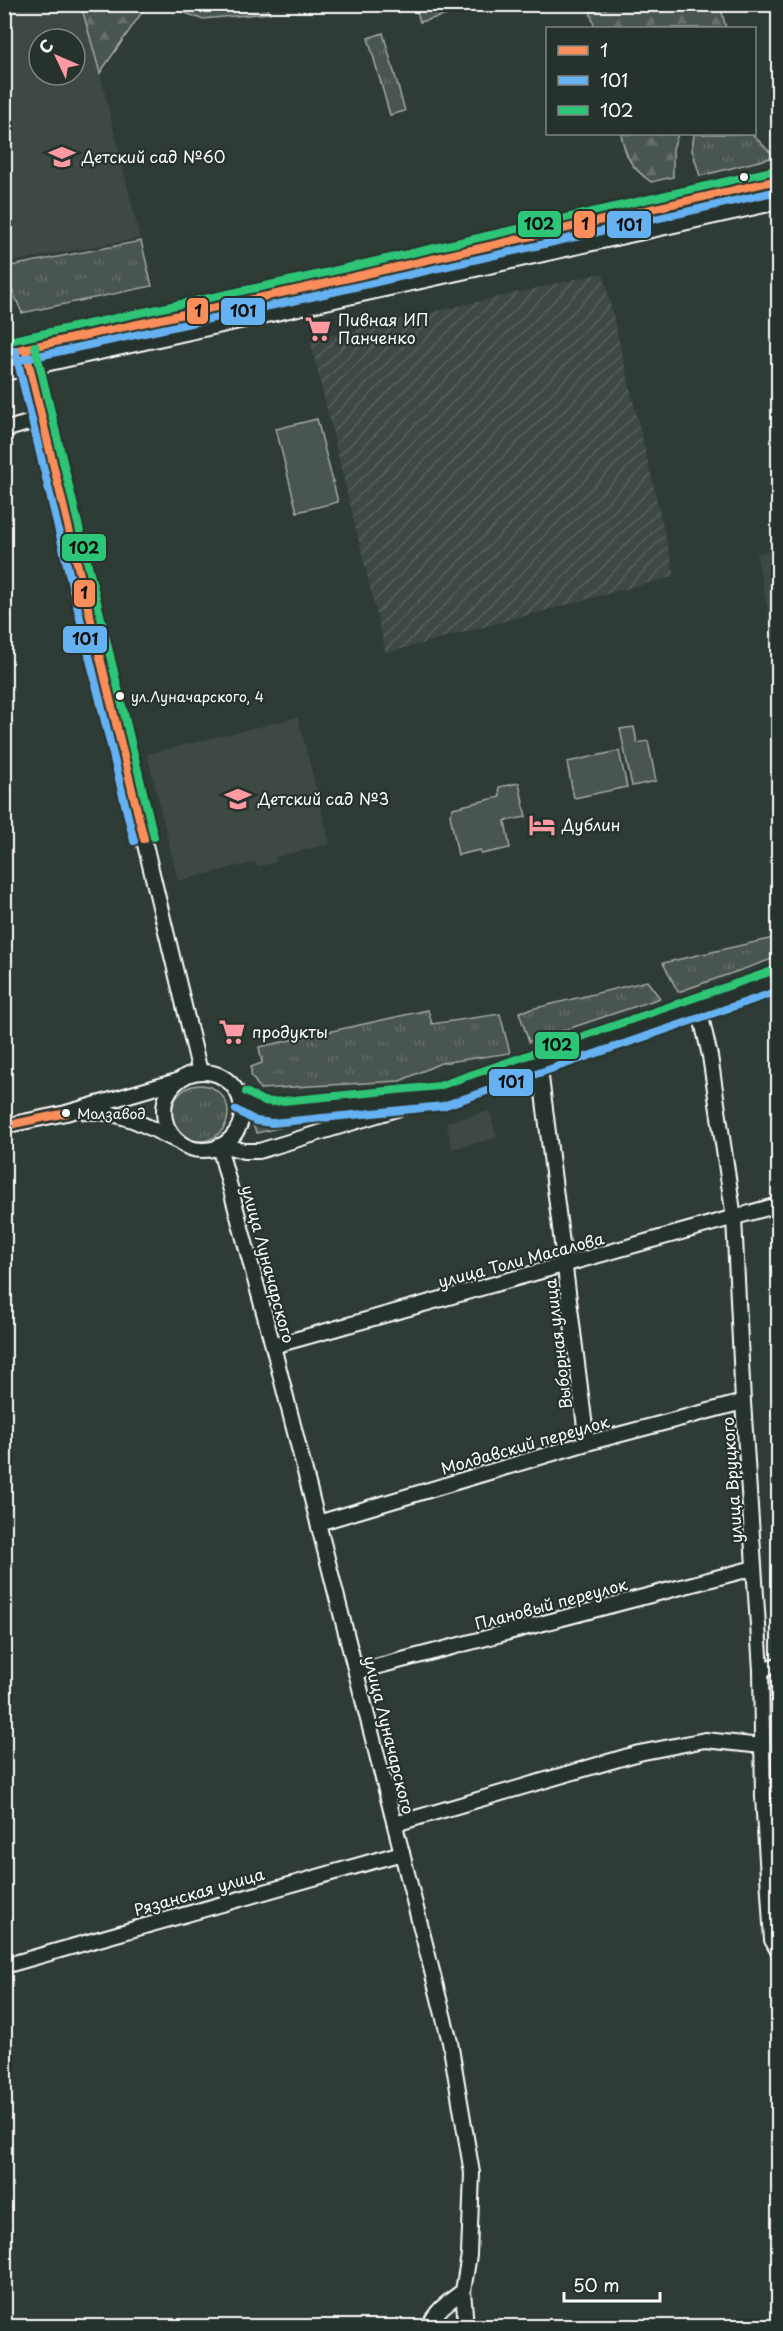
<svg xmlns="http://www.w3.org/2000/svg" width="783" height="2331" viewBox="0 0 783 2331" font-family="'Playpen Sans',sans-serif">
<defs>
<pattern id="industrial-furrows" width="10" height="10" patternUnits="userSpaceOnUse" patternTransform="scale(1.5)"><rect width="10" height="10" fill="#3c4842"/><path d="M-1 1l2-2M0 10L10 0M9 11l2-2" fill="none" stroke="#59635e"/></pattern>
<pattern id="grass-tufts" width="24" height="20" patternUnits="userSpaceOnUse" patternTransform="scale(1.5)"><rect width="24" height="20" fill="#4a544f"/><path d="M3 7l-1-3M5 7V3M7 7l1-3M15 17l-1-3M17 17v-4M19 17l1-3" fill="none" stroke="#656e69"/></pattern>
<pattern id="forest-firs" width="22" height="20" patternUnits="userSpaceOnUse" patternTransform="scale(1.5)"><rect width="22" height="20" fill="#4a544f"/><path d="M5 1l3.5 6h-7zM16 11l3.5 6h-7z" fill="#656e69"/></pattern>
</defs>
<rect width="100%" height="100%" fill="#2f3b35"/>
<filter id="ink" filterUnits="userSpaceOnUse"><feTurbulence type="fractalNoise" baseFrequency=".0167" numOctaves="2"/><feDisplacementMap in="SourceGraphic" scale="12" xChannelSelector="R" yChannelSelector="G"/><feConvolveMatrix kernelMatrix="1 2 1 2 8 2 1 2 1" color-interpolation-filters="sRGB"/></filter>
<g filter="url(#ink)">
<g fill="#3c4842" fill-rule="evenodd">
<path d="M5 5H81L100 73 140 238 5 263ZM39 39H75V75H39Z"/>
<path d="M778 549V660L756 554Z"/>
<path d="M298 717 330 844 276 857V862L257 867 255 862 178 881 147 754Z"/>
<path d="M490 1111 497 1138 452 1149 446 1122Z"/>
</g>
<path fill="url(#industrial-furrows)" d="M603 273 675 576 386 653 310 340Z"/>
<g fill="url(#grass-tufts)" stroke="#a4aaa7" stroke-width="1.5">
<path d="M383 33 405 111 390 115 368 38Z"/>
<path d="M694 134H752L775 157 700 176 692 150Z"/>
<path d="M141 241 152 286 22 313 5 273V267Z"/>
<path d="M778 937V957L678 992 663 963Z"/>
<path d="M647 981 660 998 529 1042 519 1012Z"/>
<path d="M428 1010 432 1024 500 1014 510 1053 441 1063 400 1081 260 1089 251 1075V1067L262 1063 259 1047Z"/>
<circle cx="200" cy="1113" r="28"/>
<path d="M377 1106 257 1133 253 1126 256 1121Z"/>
</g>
<g fill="url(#forest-firs)" stroke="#a4aaa7" stroke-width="1.5">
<path d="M625 4 720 5 726 28H595L590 12Z"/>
<path d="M81 5H147L100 73Z"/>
<path d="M165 5H267L269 13 201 19Z"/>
<path d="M621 134H678L673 149V177L651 182C631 167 626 159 621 134Z"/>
</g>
<g fill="#4a544f" stroke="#a4aaa7" stroke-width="1.5">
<path d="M415 4H484V5L420 22Z"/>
<path d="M317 419 338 502 297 512 276 429Z"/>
<path d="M634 727 637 743 648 741 656 781 632 786 620 729Z"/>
<path d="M619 751 627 787 574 798 567 762Z"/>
<path d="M519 783 526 817 505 821 510 848 481 854 480 850 458 855 450 815 453 808 500 797 499 787Z"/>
</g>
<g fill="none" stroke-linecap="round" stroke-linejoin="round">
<g stroke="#fff" stroke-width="18">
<g id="minor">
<path d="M27 356 200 1072"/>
<path d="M4 430 42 419"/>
<path d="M699 1008 710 1056 734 1218 743 1402 761 1670 763 1797 772 1940 778 1951"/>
<path d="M539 1061 587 1443"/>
<circle cx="203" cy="1111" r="39"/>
<path d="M241 1101 260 1111 272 1113 441 1096 778 980"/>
<path d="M86 1112C118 1110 147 1126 175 1140"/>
<path d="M4 1126 66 1113 177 1081"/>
<path d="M222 1145 244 1151H259L410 1105"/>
<path d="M219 1146 273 1346 450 2042 472 2173 469 2255 463 2291C451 2300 434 2311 430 2326"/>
<path d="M273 1346 778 1205"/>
<path d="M318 1523 587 1443 743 1402"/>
<path d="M761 1670 778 1665"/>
<path d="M356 1672 754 1568"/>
<path d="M395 1824 639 1753 705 1740 762 1746"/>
<path d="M4 1966 402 1853"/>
<path d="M463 2291 466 2326"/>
</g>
</g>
<g stroke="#fff" stroke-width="24">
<g id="highway">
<path d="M4 353 309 287 694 198 778 180"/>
<path d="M4 370 778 199"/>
</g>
</g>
<use href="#minor" stroke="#26332d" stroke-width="14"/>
<use href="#highway" stroke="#26332d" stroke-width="20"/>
<g stroke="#26332d" stroke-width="12">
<g id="bus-1">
<path d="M25 348 144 839"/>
<path d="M4 353 309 287 778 180"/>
<path d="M4 1126 66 1113"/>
</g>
</g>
<g stroke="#26332d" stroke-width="12">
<g id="bus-2">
<path d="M15 350 134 841"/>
<path d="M6 363 311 297 778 191"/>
<path d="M236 1110 256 1121 272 1123 443 1106 778 991"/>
</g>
</g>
<g stroke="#26332d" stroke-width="12">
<g id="bus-3">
<path d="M4 342 307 277 776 170"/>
<path d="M35 346 154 837"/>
<path d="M246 1092 263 1101 272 1102 439 1086 775 970"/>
</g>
</g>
<use href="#bus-1" stroke="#fa8e5a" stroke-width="8"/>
<use href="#bus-2" stroke="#66b1f2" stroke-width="8"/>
<use href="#bus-3" stroke="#2dc577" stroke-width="8"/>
</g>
</g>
<defs>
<g id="school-bare" transform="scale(2.07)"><path d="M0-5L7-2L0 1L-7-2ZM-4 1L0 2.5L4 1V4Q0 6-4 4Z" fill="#ff9aa2" stroke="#26332d" stroke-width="2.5" paint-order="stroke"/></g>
<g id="supermarket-bare" transform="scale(2.07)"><path d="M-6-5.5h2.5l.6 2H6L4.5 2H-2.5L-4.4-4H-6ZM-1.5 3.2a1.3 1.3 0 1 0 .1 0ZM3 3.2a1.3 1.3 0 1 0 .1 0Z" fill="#ff9aa2" stroke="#26332d" stroke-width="2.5" paint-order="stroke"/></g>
<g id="hotel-bare" transform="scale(2.07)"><path d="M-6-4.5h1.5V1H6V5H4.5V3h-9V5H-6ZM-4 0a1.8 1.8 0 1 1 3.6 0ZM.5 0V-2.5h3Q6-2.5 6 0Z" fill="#ff9aa2" stroke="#26332d" stroke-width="2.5" paint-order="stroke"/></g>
</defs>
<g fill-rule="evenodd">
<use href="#school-bare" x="62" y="157"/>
<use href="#supermarket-bare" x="318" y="329"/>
<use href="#school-bare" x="238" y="799"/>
<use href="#hotel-bare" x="542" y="825"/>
<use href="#supermarket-bare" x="232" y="1032"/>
</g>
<g fill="#fff" stroke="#26332d" stroke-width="2">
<circle cx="744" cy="177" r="5"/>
<circle cx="120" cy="696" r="5"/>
<circle cx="66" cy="1113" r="5"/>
</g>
<g text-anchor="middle" stroke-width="4.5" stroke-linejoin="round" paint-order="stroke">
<g font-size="14" fill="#fff" stroke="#26332d" text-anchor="start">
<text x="131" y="702">ул.Луначарского, 4</text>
<text x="77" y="1119">Молзавод</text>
</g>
<g font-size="16" fill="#fff" stroke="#26332d" text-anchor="start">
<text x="82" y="163">Детский сад №60</text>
<text x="338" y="326">Пивная ИП<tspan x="338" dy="18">Панченко</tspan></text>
<text x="258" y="805">Детский сад №3</text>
<text x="562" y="831">Дублин</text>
<text x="252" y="1038">продукты</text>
</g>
<g font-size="16" fill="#fff" stroke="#26332d">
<text transform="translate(521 1260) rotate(-15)" y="6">улица Толи Масалова</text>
<text transform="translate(268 1264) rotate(75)" y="6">улица Луначарского</text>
<text transform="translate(558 1344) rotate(-97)" y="6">Выборная улица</text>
<text transform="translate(525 1445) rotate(-16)" y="6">Молдавский переулок</text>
<text transform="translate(732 1480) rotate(-94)" y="6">улица Вруцкого</text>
<text transform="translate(551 1604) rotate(-15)" y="6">Плановый переулок</text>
<text transform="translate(389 1735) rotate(76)" y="6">улица Луначарского</text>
<text transform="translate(199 1892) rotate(-16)" y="6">Рязанская улица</text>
</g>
</g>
<g stroke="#26332d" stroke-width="2">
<rect x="517" y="210" width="45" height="28" rx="6" fill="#2dc577"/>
<rect x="573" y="210" width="23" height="29" rx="6" fill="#fa8e5a"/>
<rect x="606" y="210" width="46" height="29" rx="6" fill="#66b1f2"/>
<rect x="186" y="297" width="23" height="28" rx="6" fill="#fa8e5a"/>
<rect x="220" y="297" width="46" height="29" rx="6" fill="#66b1f2"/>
<rect x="61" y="533" width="46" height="29" rx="6" fill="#2dc577"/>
<rect x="73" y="579" width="23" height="29" rx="6" fill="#fa8e5a"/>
<rect x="62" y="625" width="46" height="29" rx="6" fill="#66b1f2"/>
<rect x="534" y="1031" width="46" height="29" rx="6" fill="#2dc577"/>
<rect x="488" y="1068" width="46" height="29" rx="6" fill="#66b1f2"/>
</g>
<g font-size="16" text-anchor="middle" font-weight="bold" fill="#111">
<text x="539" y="230">102</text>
<text x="585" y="230">1</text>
<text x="629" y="231">101</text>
<text x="198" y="317">1</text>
<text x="243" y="317">101</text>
<text x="84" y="554">102</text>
<text x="84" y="599">1</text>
<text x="85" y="645">101</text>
<text x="557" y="1051">102</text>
<text x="511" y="1088">101</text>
</g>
<rect width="783" height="2331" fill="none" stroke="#26332d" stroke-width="24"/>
<rect x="12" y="12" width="759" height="2307" fill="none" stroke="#fff" stroke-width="2" filter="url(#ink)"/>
<rect x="546" y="27" width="210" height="108" fill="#26332d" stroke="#7d8581" stroke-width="1.5"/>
<rect x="558" y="46" width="30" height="9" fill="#fa8e5a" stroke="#7d8581" stroke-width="1.5"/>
<text x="600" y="57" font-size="18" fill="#ffffff">1</text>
<rect x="558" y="76" width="30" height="9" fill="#66b1f2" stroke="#7d8581" stroke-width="1.5"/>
<text x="600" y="87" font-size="18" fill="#ffffff">101</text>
<rect x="558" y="106" width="30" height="9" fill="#2dc577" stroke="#7d8581" stroke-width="1.5"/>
<text x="600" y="117" font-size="18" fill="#ffffff">102</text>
<g transform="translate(57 57) rotate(314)"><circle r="28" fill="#26332d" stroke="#7d8581" stroke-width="1.5"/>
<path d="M0-4.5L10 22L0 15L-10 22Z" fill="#ff9aa2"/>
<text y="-9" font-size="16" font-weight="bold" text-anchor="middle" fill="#ffffff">С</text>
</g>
<path d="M564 2292v9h96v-9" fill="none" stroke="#ffffff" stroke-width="3"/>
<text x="573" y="2292" font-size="18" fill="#ffffff" stroke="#26332d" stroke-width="4.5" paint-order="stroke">50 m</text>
</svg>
